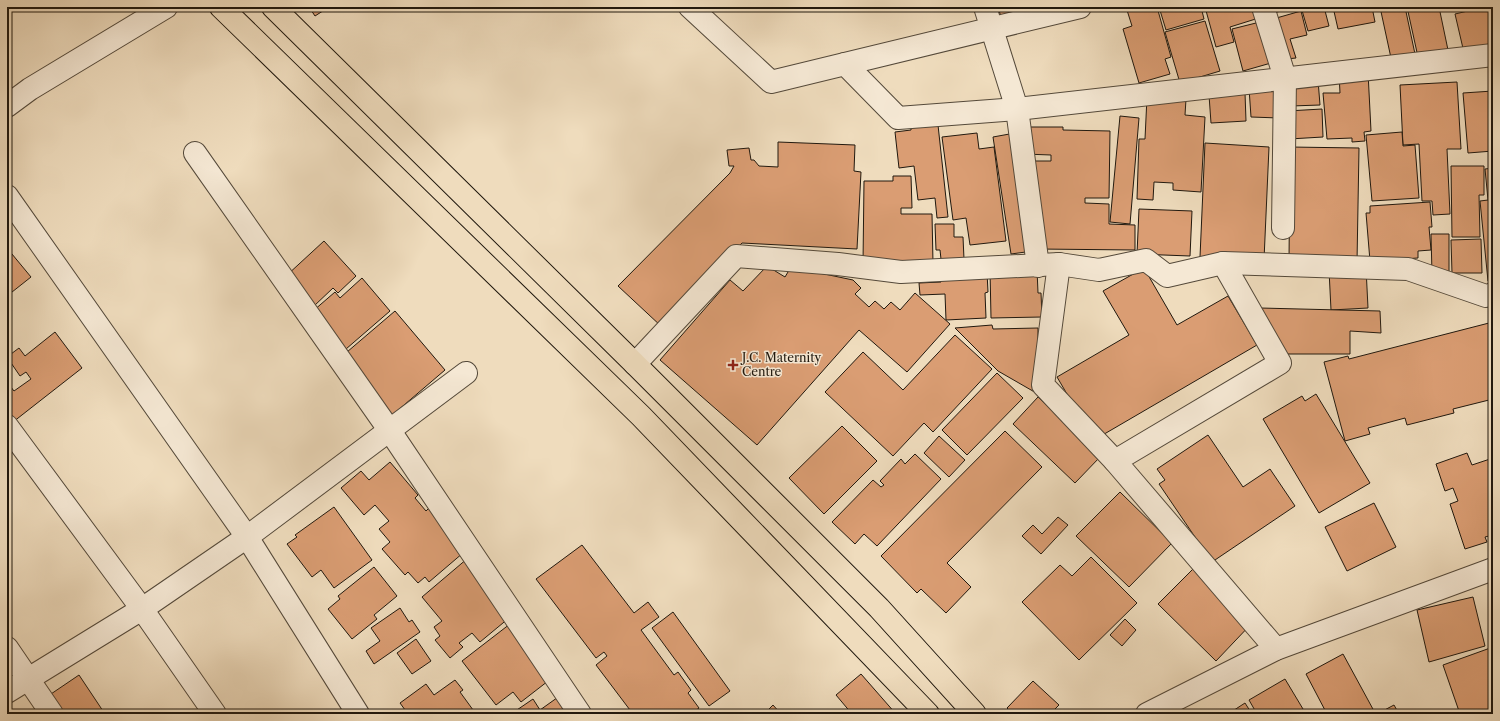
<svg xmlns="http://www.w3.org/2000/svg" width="1500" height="721" viewBox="0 0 1500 721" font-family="'Libre Caslon Text',serif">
<rect width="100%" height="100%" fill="#efdcbd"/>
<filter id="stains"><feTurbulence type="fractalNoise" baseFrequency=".005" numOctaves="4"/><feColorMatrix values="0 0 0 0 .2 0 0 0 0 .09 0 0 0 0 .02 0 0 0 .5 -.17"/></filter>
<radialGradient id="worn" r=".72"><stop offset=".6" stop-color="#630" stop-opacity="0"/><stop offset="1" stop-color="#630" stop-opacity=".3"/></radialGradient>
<g fill="#da9d73" stroke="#20180e">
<path d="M309 7H329L315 16Z"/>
<path d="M998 7H1035L1001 17Z"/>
<path d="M1126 7H1157L1171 57 1165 59 1170 74 1139 83 1123 29 1132 26Z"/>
<path d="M1159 7H1201L1204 19 1166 30Z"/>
<path d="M1205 7H1259L1262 17 1230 27 1234 42 1216 47Z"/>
<path d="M1267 7H1297L1269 14Z"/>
<path d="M1301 7H1324L1329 26 1308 31Z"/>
<path d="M1333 7H1372L1375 22 1338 29Z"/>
<path d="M1380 7H1405L1415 54 1391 58Z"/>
<path d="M1407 7H1439L1448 50 1418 57Z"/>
<path d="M1456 7H1476L1457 11Z"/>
<path d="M1485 7H1493V51L1465 57 1455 14Z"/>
<path d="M1301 11 1307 35 1290 39 1296 58 1286 59 1273 19Z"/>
<path d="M1205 21 1220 71 1180 83 1165 32Z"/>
<path d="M1260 22 1271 63 1243 71 1232 29Z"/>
<path d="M1368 72 1371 131 1364 132 1365 141 1352 142V138L1327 139 1323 93H1340L1339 73Z"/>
<path d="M1318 80 1320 105 1291 106 1290 81Z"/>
<path d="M1457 82 1461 149H1447L1450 214 1433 215 1432 201H1422L1419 144 1403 145 1400 85Z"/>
<path d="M1279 87V118L1251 117 1249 88Z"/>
<path d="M1493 91V151L1468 153 1463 93Z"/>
<path d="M1245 93 1246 121 1211 123 1209 95Z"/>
<path d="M1147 97 1186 99 1185 115 1205 117 1201 192 1173 190V183L1154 182 1153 200 1137 199 1139 139H1145Z"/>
<path d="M1322 109 1323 137 1289 139 1287 111Z"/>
<path d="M1120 116 1139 118 1130 224 1110 222Z"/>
<path d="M938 125 948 217 937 218 935 198 918 200 914 166 899 168 895 132 911 130V127Z"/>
<path d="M1025 127H1063V130L1110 131 1109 198H1085V203L1109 204V224L1135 225V250L1038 249 1034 161H1051V155L1024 154Z"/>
<path d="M1402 132 1403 146 1415 145 1419 198 1372 201 1366 135Z"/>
<path d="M977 133 979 149 994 147 1006 241 970 245 966 218 953 220 942 137Z"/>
<path d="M1015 133 1033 251 1011 254 993 137Z"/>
<path d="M778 142 855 145 854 171 861 172 857 249 742 243 662 327 618 286 730 173 734 166H729L727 150 749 148 751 160H754L759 166 778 167Z"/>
<path d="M1205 143 1269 147 1264 260 1200 257Z"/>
<path d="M1290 147 1359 148 1357 263 1289 262Z"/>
<path d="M1451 166H1484V195H1479L1480 237H1452Z"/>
<path d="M1493 168V281H1488L1480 201 1488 200 1485 169Z"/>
<path d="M893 176H911L912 208H901V214H932L933 263 863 264 864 181H893Z"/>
<path d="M1430 202 1432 227H1429L1431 250 1418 251V258L1370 261 1366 213H1370V206Z"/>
<path d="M1139 209 1192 211 1190 256 1137 254Z"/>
<path d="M935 224H954V237H963L964 259H941L940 250H936Z"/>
<path d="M1431 234H1449V274H1432Z"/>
<path d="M1481 239 1482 273H1452L1451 240Z"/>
<path d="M324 241 356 276 338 293 333 288 314 306 286 276Z"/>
<path d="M7 248 31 277 7 296Z"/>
<path d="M767 266 785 277 791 267 853 280 861 288 855 294 869 307 875 301 884 309 891 302 900 310 915 293 950 324 907 372 859 330 757 445 660 360 730 280 743 291Z"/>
<path d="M1144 268 1177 325 1228 296 1257 345 1094 440 1057 377 1129 335 1103 291Z"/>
<path d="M1366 268 1368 308 1331 310 1329 270Z"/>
<path d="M1037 269 1038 293H1041L1042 317 991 318 990 270Z"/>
<path d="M987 272 988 292 985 293 986 318 946 320 945 294 920 295 919 283 941 282 940 274Z"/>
<path d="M362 278 390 311 346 349 313 311 335 292 340 298Z"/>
<path d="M1260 308 1380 311 1381 333 1350 331V354H1278Z"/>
<path d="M395 311 445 370 390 417 340 358Z"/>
<path d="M1489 323 1493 339V399L1453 409 1454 413 1407 425 1405 418 1368 428 1370 434 1345 441 1324 362 1348 356 1349 359Z"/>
<path d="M992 325 993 329 1038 328V394L998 371 955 328Z"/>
<path d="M55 332 82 368 13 422 7 414V382L14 391 31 379 26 372 20 376 7 357 19 348 25 356Z"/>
<path d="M955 335 992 369 933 432 924 423 893 456 825 392 863 352 903 390Z"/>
<path d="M997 373 1023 398 967 455 942 430Z"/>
<path d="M1316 394 1370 483 1319 513 1263 419 1302 396 1305 401Z"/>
<path d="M1038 397 1100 457 1075 483 1013 424Z"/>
<path d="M842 426 877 461 824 514 789 478Z"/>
<path d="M1005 431 1042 467 947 563 971 587 946 613 921 589 917 593 881 556Z"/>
<path d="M1208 435 1243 487 1270 469 1295 506 1212 562 1159 484 1165 480 1157 469Z"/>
<path d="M939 436 965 460 949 477 924 453Z"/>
<path d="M1467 453 1472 465 1493 458V535L1485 537 1487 542 1465 549 1450 504 1458 501 1453 488 1445 491 1436 464Z"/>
<path d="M915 454 941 479 877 546 864 534 855 544 832 522 873 480 881 487 884 485 880 481 901 459 905 464Z"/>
<path d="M390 462 418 495 415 498 426 511 433 504 470 547 429 582 425 577 418 583 408 572 405 575 382 549 390 542 379 529 389 521 375 505 364 515 341 488 361 471 369 480Z"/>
<path d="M1120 492 1172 543 1129 587 1076 536Z"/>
<path d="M1374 503 1396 547 1347 571 1325 527Z"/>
<path d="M334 507 372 560 334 588 321 570 312 577 287 544 297 537 295 535Z"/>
<path d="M1058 517 1068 525 1041 554 1022 536 1033 525 1042 534Z"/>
<path d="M582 545 634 613 648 602 659 617 641 630 674 675 678 672 691 690 688 693 699 708 691 714H633L596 665 607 656 604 652 596 658 536 579Z"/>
<path d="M1091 557 1137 603 1079 660 1022 602 1060 565 1072 576Z"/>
<path d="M468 558 515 613 480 642 472 633 459 643 463 647 450 658 435 640 440 636 434 627 442 621 422 597Z"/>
<path d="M1196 566 1253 622 1216 661 1158 604Z"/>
<path d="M374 567 397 596 374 615 377 619 352 639 328 609 340 599 338 596Z"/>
<path d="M1473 597 1485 646 1429 662 1417 610Z"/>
<path d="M400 608 409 622 412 620 420 632 374 664 366 651 380 641 371 628Z"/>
<path d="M673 612 730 691 709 706 652 628Z"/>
<path d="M519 617 561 671 521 702 513 692 496 705 462 661Z"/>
<path d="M1125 619 1136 630 1122 646 1110 635Z"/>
<path d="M416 639 431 661 412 674 397 653Z"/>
<path d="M1493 647V714H1460L1443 665Z"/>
<path d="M1343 654 1374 711 1369 714H1327L1306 674Z"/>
<path d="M861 674 896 714H852L836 695Z"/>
<path d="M79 675 105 714H61L48 696Z"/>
<path d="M1285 679 1306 714H1257L1249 700Z"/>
<path d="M455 680 463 690 460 692 476 714H408L400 703 426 684 434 695Z"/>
<path d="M1033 681 1059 705 1050 714H1013L1007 708Z"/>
<path d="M561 695 574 714H511L533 699 540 710Z"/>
<path d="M1245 703 1252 714H1228Z"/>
<path d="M773 705 781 714H764Z"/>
<path d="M1394 705 1399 714H1377Z"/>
</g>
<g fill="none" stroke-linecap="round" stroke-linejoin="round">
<g stroke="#54493a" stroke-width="24">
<g id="minor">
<path d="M690 7 771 82 845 64 898 118 1017 109 1493 55"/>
<path d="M985 7 1017 109 1038 266"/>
<path d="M1263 7 1285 78 1283 228"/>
<path d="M845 64 1080 7"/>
<path d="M7 106 30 89 166 7"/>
<path d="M195 153 390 431 580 714"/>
<path d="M7 196 247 537 358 714"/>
<path d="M1223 263 1280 363 1115 461 1276 649"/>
<path d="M1059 264 1043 385 1115 461"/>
<path d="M635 364 736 256 838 264 901 272 1059 264 1099 270 1146 260 1167 276 1223 263 1408 269 1486 296 1493 294"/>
<path d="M7 426 142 609 215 714"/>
<path d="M7 648 52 714"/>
<path d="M7 692 142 609 247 537 466 373"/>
<path d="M1147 714 1276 649 1493 569"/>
</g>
</g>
<g stroke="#20180e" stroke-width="24">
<g id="major">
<path d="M221 7 641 416 928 714"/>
<path d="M273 7 635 364 879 608 975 714"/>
</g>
</g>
<use href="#minor" stroke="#f5e8d4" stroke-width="22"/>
<use href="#major" stroke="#efdcbd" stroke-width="22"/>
</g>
<path fill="#8f2418" stroke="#f5e8d4" stroke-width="1.5" d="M731 359h4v4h4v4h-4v4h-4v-4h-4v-4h4z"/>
<g text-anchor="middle" stroke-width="3" stroke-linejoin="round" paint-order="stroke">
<g font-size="12" fill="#20180e" stroke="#f5e8d4" text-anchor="start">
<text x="742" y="362">J.C. Maternity<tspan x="742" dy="14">Centre</tspan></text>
</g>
</g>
<rect width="1500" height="721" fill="none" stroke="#efdcbd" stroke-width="24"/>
<rect x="8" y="8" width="1484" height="705" fill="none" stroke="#20180e" stroke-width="2"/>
<rect x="12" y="12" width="1476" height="697" fill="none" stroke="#20180e"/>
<rect width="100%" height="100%" filter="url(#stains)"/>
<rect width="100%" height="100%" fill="url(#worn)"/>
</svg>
